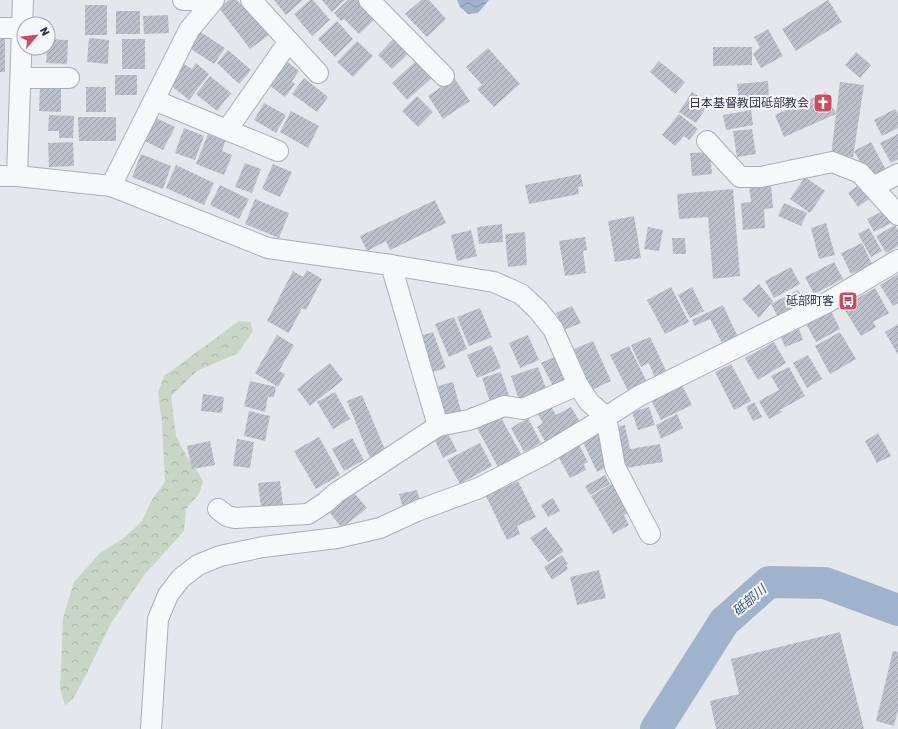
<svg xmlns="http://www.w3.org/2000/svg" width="898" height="729" viewBox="0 0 898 729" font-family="Rubik,'Noto Sans JP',sans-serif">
<defs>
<pattern id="forest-crowns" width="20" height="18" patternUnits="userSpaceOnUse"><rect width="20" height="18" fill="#c9d6c5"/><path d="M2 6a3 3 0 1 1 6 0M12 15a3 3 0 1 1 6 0" fill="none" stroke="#adb8ab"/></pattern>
<pattern id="water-waves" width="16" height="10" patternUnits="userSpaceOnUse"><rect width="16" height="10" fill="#9fb4cc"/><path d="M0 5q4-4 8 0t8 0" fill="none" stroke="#8293a7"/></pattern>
<pattern id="building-hatch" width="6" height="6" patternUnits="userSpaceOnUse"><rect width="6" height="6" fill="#bbc0ca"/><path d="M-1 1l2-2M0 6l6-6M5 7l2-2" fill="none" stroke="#989da6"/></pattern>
</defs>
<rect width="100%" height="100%" fill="#e4e7ec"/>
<path fill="url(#forest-crowns)" d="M239 321 250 322 253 331 238 353 197 371 171 396 176 436 187 457 198 472 203 482 199 494 186 509 184 531 145 574 111 623 83 681 72 700 65 705 60 689 63 618 74 582 100 553 125 537 142 521 153 498 165 482 162 422 158 393 164 376Z"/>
<path fill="url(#water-waves)" d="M457 0H489L478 13 468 14 460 7Z"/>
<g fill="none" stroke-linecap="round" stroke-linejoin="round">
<path stroke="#9fb4cc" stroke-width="32" d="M656 729 724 622 769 582 825 583 898 610"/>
</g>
<g fill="url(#building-hatch)">
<path d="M229 0H237L240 4 244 2 269 35 250 49 219 8Z"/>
<path d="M274 0H303L286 15Z"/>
<path d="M310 0H313L330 20 312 36 294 14Z"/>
<path d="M322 0H345L332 12Z"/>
<path d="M348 0H358L375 19 359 34 344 19 341 21 334 13Z"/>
<path d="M421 0H429L446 19 427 37 405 14Z"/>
<path d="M828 0 842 22 796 51 782 29Z"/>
<rect x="85" y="5" width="22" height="30"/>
<rect x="116" y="11" width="24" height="23"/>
<path d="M168 15 169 33 144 34 143 16Z"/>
<path d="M337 21 353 39 335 57 318 39Z"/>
<path d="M768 29 783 56 761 68 753 54 760 47 754 37Z"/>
<path d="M199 31 225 48 214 64 188 47Z"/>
<path d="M395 37 410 52 392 69 378 55Z"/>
<path d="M89 38 109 40 108 64 87 62Z"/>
<rect x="0" y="39" width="5" height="33"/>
<path d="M48 39 68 40 67 64 46 63Z"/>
<rect x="122" y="39" width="23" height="30"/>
<path d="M357 41 373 56 353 77 337 62Z"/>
<path d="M713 47H752V65L713 66Z"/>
<path d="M488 48 520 84 494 107 477 89 482 85 466 67Z"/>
<path d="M228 50 251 70 239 84 217 63Z"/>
<path d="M856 52 871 65 860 78 845 65Z"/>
<path d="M284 59 299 71 292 81 295 84 285 97 266 83Z"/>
<path d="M417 60 432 78 407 100 392 83Z"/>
<path d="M659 61 685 82 675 94 650 72Z"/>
<path d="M196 63 209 74 189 100 169 84 184 64 192 69Z"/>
<rect x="115" y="75" width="22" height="20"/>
<path d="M210 76 231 93 217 111 196 94Z"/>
<path d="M304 78 328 97 317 112 292 94Z"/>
<path d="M454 78 470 101 443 119 428 96Z"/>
<path d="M768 81 769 98 739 101 737 84Z"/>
<path d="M840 82 864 85 853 157 831 155Z"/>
<path d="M40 85 61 86V112L39 111Z"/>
<rect x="86" y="87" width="20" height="25"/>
<path d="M692 92 709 103 696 123 679 112Z"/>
<path d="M826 92 836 114 784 137 775 115Z"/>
<path d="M417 96 433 112 418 127 402 111Z"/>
<path d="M264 103 286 115 276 133 254 120Z"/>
<path d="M895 109 898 114V128L882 136 874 120Z"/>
<path d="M751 110 753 125 726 130 723 115Z"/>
<path d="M291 111 319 126 308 148 280 132Z"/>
<path d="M679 114 698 129 689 140 684 136 675 146 662 135Z"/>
<path d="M49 115 74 116 73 138H59V131H48Z"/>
<path d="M78 117H116V141H79Z"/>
<path d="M154 117 175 127 163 150 143 140Z"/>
<path d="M184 128 204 136 195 160 175 153Z"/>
<path d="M752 129 756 154 737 157 733 131Z"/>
<path d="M208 134 225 141 222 151 232 155 224 175 196 164Z"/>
<path d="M898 134V159L891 163 880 143Z"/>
<path d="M73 142 74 166 49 167 48 143Z"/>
<path d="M871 142 886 170 870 179 854 151Z"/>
<path d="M710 152 712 174 692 176 690 153Z"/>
<path d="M141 154 171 166 163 189 132 177Z"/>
<path d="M245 163 261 169 252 193 235 187Z"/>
<path d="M273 164 292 172 280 197 262 189Z"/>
<path d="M176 165 214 183 204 205 166 188Z"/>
<path d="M581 174 583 186 578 187 579 194 529 204 525 185Z"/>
<path d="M805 177 825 191 810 213 790 199Z"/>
<path d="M862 182 873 196 858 207 848 193Z"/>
<path d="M220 185 249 199 239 219 210 205Z"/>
<path d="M771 185 773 208 764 209 765 228 743 230 741 203 751 202 749 187Z"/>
<path d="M733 189 740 276 713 279 708 217 679 219 677 194Z"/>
<path d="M255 199 289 213 279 238 245 224Z"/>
<path d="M435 200 446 223 390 250 386 241 367 251 360 236Z"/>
<path d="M784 203 807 213 801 226 778 216Z"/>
<path d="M885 210 891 223 874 232 867 219Z"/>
<path d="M634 216 641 258 615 262 608 221Z"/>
<path d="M826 223 835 255 819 259 811 228Z"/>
<path d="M502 224 503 242 479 244 477 227Z"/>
<path d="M895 225 898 230V246L886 253 876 236Z"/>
<path d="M648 227 663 230 659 251 644 249Z"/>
<path d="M869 228 882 251 871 257 858 234Z"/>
<path d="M471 230 477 256 457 261 451 235Z"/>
<path d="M525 232 527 265 508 267 505 234Z"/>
<path d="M585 237 587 250 583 251 586 273 565 276 559 241Z"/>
<path d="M672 238H685L686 254H673Z"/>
<path d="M862 243 872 264 851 274 841 253Z"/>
<path d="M834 262 843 279 814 294 805 277Z"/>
<path d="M791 267 800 284 774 298 765 281Z"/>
<path d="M307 270 322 279 306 310 302 308 289 333 267 321 293 271 303 277Z"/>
<path d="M898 274V303L893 306 880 285Z"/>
<path d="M759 284 773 301 759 318 742 299Z"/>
<path d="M671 287 689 322 665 334 647 300Z"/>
<path d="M692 287 704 311 690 318 678 295Z"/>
<path d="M875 288 889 313 873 322 876 327 861 336 843 307Z"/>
<path d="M798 290 805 302 778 317 771 304Z"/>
<path d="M723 305 738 337 723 345 710 319 695 326 692 320Z"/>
<path d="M572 306 581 323 564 330 556 313Z"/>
<path d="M480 308 492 337 469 346 457 317Z"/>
<path d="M831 311 840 329 816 342 806 324Z"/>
<path d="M454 317 467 349 449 357 435 324Z"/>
<path d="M898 324V355L885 332Z"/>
<path d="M799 329 803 340 785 347 781 337Z"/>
<path d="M433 332 446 368 427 374 414 338Z"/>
<path d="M840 332 856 359 830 374 815 346Z"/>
<path d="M277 335 294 345 279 371 285 374 278 387 255 373Z"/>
<path d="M528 335 539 360 520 368 509 343Z"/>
<path d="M650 337 667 373 655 378 649 363 641 367 631 345Z"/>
<path d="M593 341 611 381 592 390 574 349Z"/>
<path d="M774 342 786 363 758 380 745 358Z"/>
<path d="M491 345 501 368 477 378 467 355Z"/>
<path d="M629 346 647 382 628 391 610 355Z"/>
<path d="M808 355 822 379 807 388 793 363Z"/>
<path d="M554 357 567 381 554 388 541 363Z"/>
<path d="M330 363 343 380 310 406 297 389Z"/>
<path d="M731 364 751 401 734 410 715 372Z"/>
<path d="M538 367 547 391 519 400 511 376Z"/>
<path d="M789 367 805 396 780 410 782 412 769 419 759 401 779 390 771 376Z"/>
<path d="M501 372 509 396 490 402 482 378Z"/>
<path d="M250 381 276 387 274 397H268L265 412 244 406Z"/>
<path d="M453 382 461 411 440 417 433 394 440 392 438 386Z"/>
<path d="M682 385 692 405 661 420 651 400Z"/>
<path d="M335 392 350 419 333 429 317 402Z"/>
<path d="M203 394 224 397 222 413 201 411Z"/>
<path d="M362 395 386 452 370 458 347 401Z"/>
<path d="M754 402 762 417 753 421 746 407Z"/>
<path d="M549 403 556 415 571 407 580 422 546 443 537 427 543 423 536 411Z"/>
<path d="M649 407 655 425 638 430 632 412Z"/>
<path d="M249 411 270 416 265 441 244 436Z"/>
<path d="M499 414 521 454 498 467 476 426Z"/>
<path d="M677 414 683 428 661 439 656 425Z"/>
<path d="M528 418 541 443 524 452 511 428Z"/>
<path d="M625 425 630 449 660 444 663 462 619 469 611 428Z"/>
<path d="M445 428 457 451 443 458 432 434Z"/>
<path d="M600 432 609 466 597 472 582 440Z"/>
<path d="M878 433 891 456 877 463 865 441Z"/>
<path d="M319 437 340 475 316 489 294 451Z"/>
<path d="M352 438 364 460 344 471 332 449Z"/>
<path d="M237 439 254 442 250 468 233 466Z"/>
<path d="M210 441 215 465 192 469 187 446Z"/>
<path d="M480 443 492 466 460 484 447 460Z"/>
<path d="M579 445 588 462 584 464 586 470 570 478 558 456Z"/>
<path d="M605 475 610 484 590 495 585 486Z"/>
<path d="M280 481 283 505 261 507 258 483Z"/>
<path d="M518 481 536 517 517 526 520 534 507 540 486 496Z"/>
<path d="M616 481 633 510 624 515 629 525 613 534 591 496Z"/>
<path d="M350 488 367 508 342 528 326 508Z"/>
<path d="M417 490 421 504 403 508 399 494Z"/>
<path d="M553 498 560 511 548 517 541 505Z"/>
<path d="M546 527 564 551 548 562 530 538Z"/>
<path d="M562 555 568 564 566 565 568 569 552 580 544 567Z"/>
<path d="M599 570 606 598 577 605 570 577Z"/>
<path d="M840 632 864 729H716L710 701 739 694 731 659Z"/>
<path d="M893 651 898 652V710L894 726 876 721Z"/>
</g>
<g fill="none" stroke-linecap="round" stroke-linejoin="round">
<g stroke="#a9aeb7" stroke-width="22">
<g id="minor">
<path d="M23 0 17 176 111 186 268 248 391 265 494 282 521 294 538 310 553 329 578 385 589 402 606 417 615 467 650 534"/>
<path d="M183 0H213"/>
<path d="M251 0 318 73"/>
<path d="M369 0 444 76"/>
<path d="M0 28H22"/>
<path d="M21 78H69"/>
<path d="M154 100 278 151"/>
<path d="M227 130 289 41"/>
<path d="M707 141 740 177H761L832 162 860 173 898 215"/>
<path d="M0 176H17"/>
<path d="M111 186 189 30 214 0"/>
<path d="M873 187 898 174"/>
<path d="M391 265 438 426"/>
<path d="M218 509 227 516 235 518 308 514 326 502 336 493 438 426 469 420 504 406 523 409 578 385"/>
<path d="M151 729 158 619 168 595 181 578 198 565 220 556 263 547 337 538 380 528 417 511 479 488 545 454 606 417 639 396 828 302 898 260"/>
</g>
</g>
<use href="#minor" stroke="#f7f8fa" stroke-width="20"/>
</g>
<defs>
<g id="church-square" transform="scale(1)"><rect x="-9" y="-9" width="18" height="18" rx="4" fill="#d1495b" stroke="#f4f6f9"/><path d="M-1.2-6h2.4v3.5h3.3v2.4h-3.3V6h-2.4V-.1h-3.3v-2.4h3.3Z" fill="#fff"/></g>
<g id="bus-square" transform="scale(1)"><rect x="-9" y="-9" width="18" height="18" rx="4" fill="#d1495b" stroke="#f4f6f9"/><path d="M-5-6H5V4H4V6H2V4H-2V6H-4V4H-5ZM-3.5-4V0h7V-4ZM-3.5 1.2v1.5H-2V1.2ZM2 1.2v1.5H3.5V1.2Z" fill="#fff"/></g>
</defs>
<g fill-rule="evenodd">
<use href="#church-square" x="823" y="103"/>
<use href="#bus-square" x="848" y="301"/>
</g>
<g text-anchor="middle" stroke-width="4" stroke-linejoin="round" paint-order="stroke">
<g font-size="12" fill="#2b3445" stroke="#f4f6f9" text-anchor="end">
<text x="809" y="107">日本基督教団砥部教会</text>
<text x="834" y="305">砥部町客</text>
</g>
<g font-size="13" font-style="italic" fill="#34527a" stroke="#f4f6f9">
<text transform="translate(749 600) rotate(-41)" y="5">砥部川</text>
</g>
</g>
<g transform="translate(36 36) rotate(62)"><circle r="19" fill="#f4f6f9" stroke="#a4a8b1"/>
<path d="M0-3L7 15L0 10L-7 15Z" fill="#d1495b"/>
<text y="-6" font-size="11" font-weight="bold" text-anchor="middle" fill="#2b3445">N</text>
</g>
</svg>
